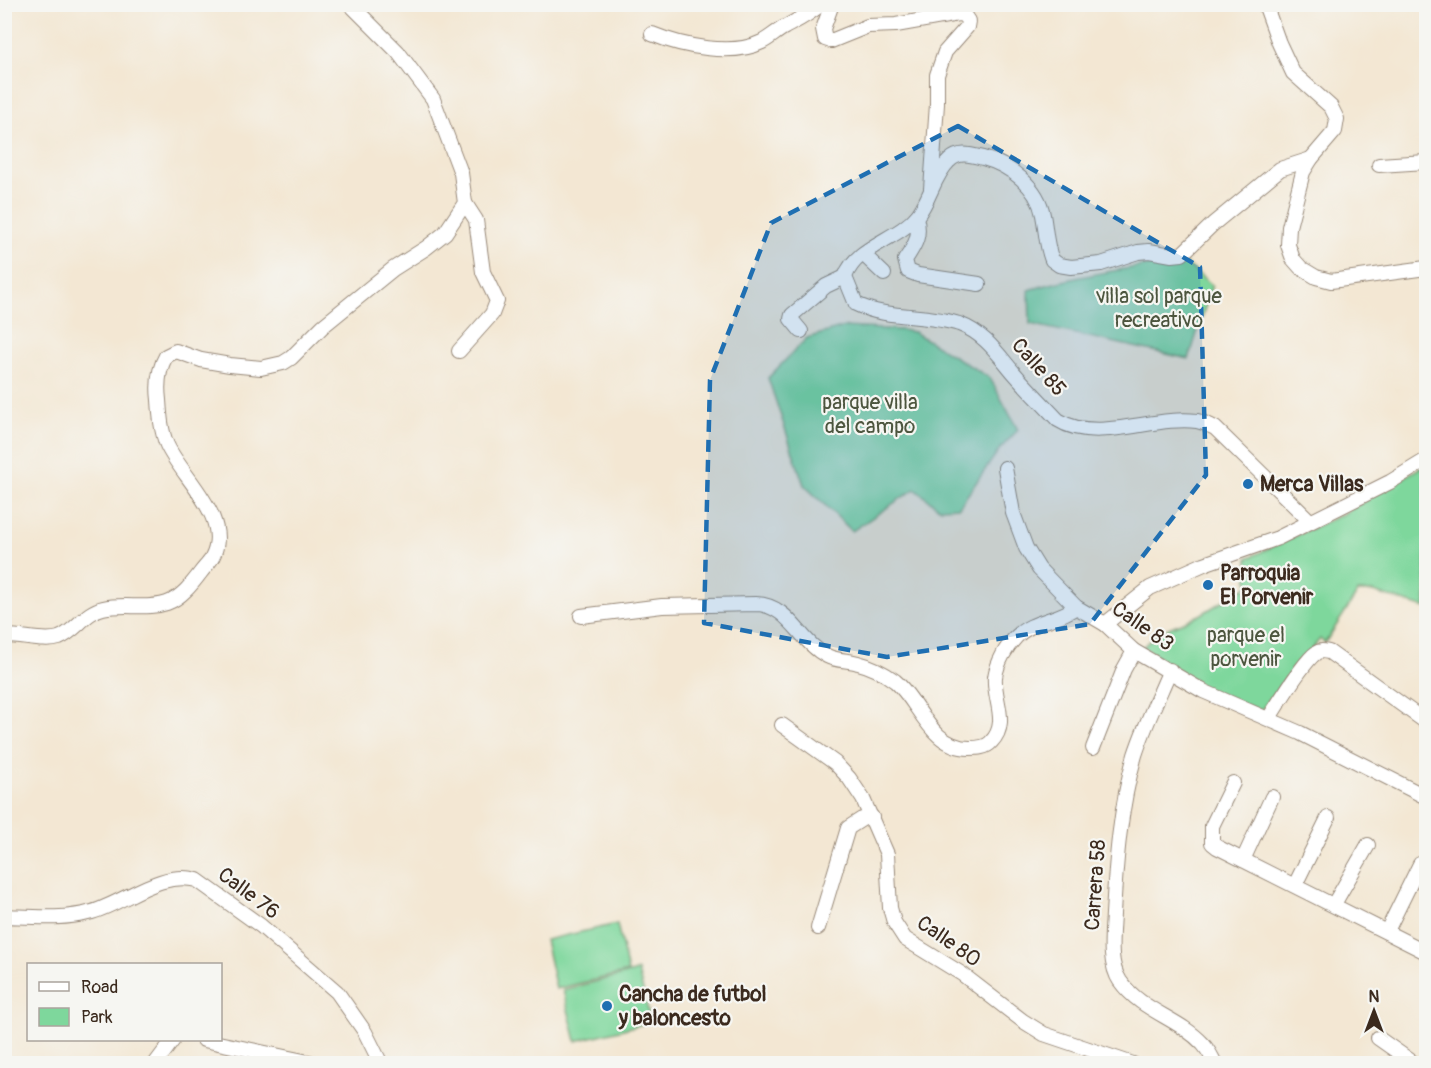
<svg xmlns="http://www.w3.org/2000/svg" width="1431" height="1068" viewBox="0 0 1431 1068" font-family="Pangolin,sans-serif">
<rect width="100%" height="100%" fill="#f6f6f2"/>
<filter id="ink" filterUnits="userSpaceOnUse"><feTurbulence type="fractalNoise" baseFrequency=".0167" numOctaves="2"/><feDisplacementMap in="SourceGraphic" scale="12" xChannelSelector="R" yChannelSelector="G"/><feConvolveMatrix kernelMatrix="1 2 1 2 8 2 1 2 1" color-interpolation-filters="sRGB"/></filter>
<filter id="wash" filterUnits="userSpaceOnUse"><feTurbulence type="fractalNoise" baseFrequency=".008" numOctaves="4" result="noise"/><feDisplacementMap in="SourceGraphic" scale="24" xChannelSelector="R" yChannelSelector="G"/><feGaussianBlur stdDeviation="1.35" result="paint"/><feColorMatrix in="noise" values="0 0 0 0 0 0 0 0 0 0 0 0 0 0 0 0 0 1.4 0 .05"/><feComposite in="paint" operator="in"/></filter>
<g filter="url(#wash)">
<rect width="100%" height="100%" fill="#f3e7d3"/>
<g fill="#7ed79c" stroke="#5c805d" stroke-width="1.5">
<path d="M1183 261 1212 285 1189 359 1030 324 1029 290C1079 275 1131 267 1183 261Z"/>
<path d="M844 327 902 330 914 332 990 378 1018 430 999 450 959 507 939 508 915 489 852 531 804 485 768 378 807 338Z"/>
<path d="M1426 464V608L1373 592H1358L1325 643 1320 639 1260 711 1204 689 1143 647 1157 633 1200 615 1248 586V558L1343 514Z"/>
<path d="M617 924 628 972 556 989 545 940Z"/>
<path d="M638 971 651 1022 576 1041 563 990Z"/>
</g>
</g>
<g filter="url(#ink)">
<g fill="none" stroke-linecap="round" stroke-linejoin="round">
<g stroke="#978878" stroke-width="16">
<g id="minor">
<path d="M832 4 823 29 825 39 831 41 868 26 896 25 958 14 964 15 968 21 967 27 945 52 937 75V104L931 189"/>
<path d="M1265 4 1279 43 1293 73 1331 107 1337 119 1335 131 1311 159 1303 172 1289 227 1288 245 1293 259 1301 268 1316 277 1331 281 1426 268"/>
<path d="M652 34C681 46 732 57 762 42 770 38 777 31 785 27 798 20 810 14 821 4"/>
<path d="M1379 165 1426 162"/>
<path d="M916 217C921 235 916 244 905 260L908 271 918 275 979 284"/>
<path d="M863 254 884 274"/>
<path d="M801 331 791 319 792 315 826 286 845 277"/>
<path d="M459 351 492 314 497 301 483 272 476 220 465 203"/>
<path d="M1005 468 1013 513 1026 548 1039 569 1076 607 1105 624 1134 651 1203 691 1300 733 1426 797"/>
<path d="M1310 521 1215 428C1209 425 1203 422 1197 421 1155 415 1095 444 1058 420 1043 404 1028 389 1014 373 998 354 984 333 959 324 926 313 888 320 856 304L845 277C856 246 897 240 917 216 930 200 934 175 949 161 959 151 971 155 983 158 1010 165 1038 187 1043 215 1046 230 1046 246 1052 260L1059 265 1071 267 1101 264 1138 252 1149 251 1172 255 1182 254 1213 224 1280 169 1311 159"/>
<path d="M581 616 662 606 756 604C790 605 799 642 827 656 837 661 848 660 858 663 871 666 884 673 895 681 920 702 930 748 970 748 977 748 986 748 991 742 1010 723 993 699 995 677 997 663 1006 647 1016 637 1032 620 1058 621 1076 607"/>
<path d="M1105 624 1150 588 1204 564 1278 538 1390 482 1426 460"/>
<path d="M4 636C21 635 44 643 59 638 76 631 85 612 103 608 124 603 147 610 167 603 181 598 192 584 201 572 204 568 209 563 212 558 233 518 182 478 167 445 161 431 160 415 159 400 157 384 158 370 166 356L176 351 201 360 230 365 261 368 283 363 291 358 323 326 393 269 426 248 445 233 465 203 461 173 433 99 398 52 350 4"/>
<path d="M1170 670C1158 698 1144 727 1135 755 1120 808 1116 860 1113 914 1112 935 1108 963 1120 981 1141 1011 1179 1018 1203 1044 1208 1050 1212 1057 1215 1064"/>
<path d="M1269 718C1278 704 1303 662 1316 653 1320 650 1324 651 1329 652L1426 722"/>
<path d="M782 725 835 763 849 778 863 799 887 854 890 908 894 922 905 939 962 974 1023 1021 1044 1034 1133 1064"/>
<path d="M1093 748 1124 669 1134 651"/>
<path d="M1233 783 1212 826V843L1217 847 1426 952"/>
<path d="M1243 860 1272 797"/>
<path d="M1295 885 1328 818"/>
<path d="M1334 904 1368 845"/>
<path d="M4 916C34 917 63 920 92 912 126 902 160 870 197 880L261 926 337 992 365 1032 381 1064"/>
<path d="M818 928 848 828 862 819 872 817"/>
<path d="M1387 931 1420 864"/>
<path d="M1378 1038 1415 1064"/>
<path d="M204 1040 318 1064"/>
<path d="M155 1064 173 1040"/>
</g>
</g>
<use href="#minor" stroke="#fff" stroke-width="14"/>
</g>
</g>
<path fill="#1f6fb2" fill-opacity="0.2" stroke="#1f6fb2" stroke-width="4.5" stroke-dasharray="12 8" stroke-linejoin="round" d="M958 126 1200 267 1206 475 1090 624 887 657 704 623 710 380 771 223Z"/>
<g fill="#1f6fb2" stroke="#f6f6f2" stroke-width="2">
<circle cx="1248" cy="484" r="6"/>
<circle cx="1208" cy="585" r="6"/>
<circle cx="607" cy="1006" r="6"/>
</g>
<g text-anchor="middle" stroke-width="4.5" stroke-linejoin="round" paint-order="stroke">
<g font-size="21" fill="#4c553e" stroke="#f6f6f2">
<text x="1159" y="303">villa sol parque<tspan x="1159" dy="24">recreativo</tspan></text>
<text x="870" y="409">parque villa<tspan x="870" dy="24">del campo</tspan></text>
<text x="1246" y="642">parque el<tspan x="1246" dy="24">porvenir</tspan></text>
</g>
<g font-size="21" fill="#3b2a1e" stroke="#f6f6f2">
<text transform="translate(1039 367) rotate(48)" y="7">Calle 85</text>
<text transform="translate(1143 626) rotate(35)" y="7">Calle 83</text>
<text transform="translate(1095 885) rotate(-86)" y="7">Carrera 58</text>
<text transform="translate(249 893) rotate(37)" y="7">Calle 76</text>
<text transform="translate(949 941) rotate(35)" y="7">Calle 80</text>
</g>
<g font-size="21" font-weight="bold" fill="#3b2a1e" stroke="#f6f6f2" text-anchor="start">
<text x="1260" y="491">Merca Villas</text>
<text x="1220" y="580">Parroquia<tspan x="1220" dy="24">El Porvenir</tspan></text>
<text x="619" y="1001">Cancha de futbol<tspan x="619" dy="24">y baloncesto</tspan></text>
</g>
</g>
<rect width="1431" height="1068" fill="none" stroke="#f6f6f2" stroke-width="24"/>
<rect x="27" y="963" width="195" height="78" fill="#f6f6f2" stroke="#aba49d" stroke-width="1.5"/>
<rect x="39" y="982" width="30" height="9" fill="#ffffff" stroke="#aba49d" stroke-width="1.5"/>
<text x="81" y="993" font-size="18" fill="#3b2a1e">Road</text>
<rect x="39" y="1008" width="30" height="18" fill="#7ed79c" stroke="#aba49d" stroke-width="1.5"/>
<text x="81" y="1023" font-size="18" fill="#3b2a1e">Park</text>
<g transform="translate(1374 1011)" stroke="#f6f6f2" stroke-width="4.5" paint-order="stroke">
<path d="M0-4.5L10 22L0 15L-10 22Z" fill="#3b2a1e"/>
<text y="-9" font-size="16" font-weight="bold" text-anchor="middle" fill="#3b2a1e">N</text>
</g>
</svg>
